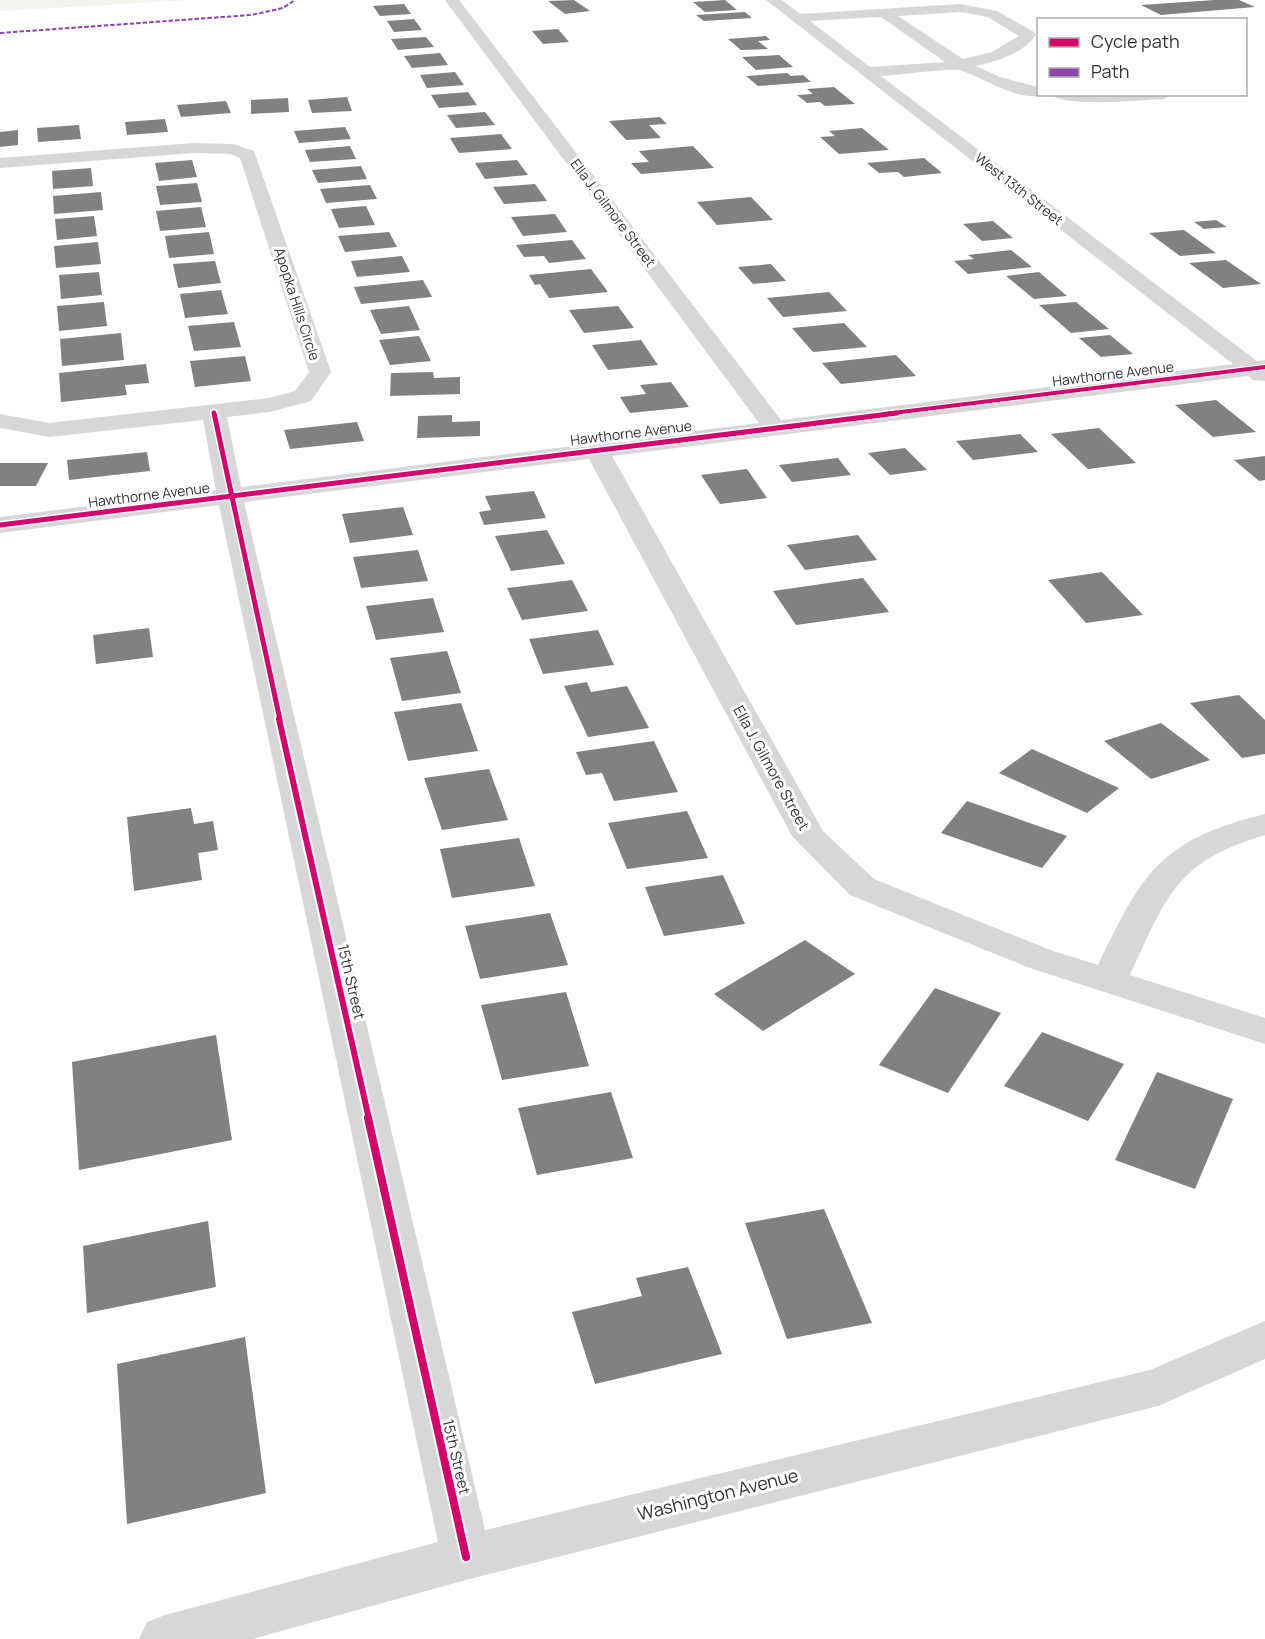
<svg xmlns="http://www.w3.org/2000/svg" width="1265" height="1639" viewBox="0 0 1265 1639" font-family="Manrope,sans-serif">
<rect width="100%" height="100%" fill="#fff"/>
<path fill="#f1f5ed" d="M0 0H193L0 11Z"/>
<g fill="#818181">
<path d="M574 0 590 11 565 14 548 1Z"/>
<path d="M725 0 737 10 705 12 693 2Z"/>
<path d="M1214 0H1239L1255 7 1161 15 1141 5Z"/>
<path d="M404 4 411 14 380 16 373 6Z"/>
<path d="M745 12 752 18 704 21 696 15Z"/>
<path d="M414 19 422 30 394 32 387 21Z"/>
<path d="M558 29 569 42 543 44 532 31Z"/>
<path d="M766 36 770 40 758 41 768 49 741 50 728 39Z"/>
<path d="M426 37 434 47 398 50 391 39Z"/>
<path d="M440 53 448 65 412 68 404 56Z"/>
<path d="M779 55 793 67 756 70 742 57Z"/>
<path d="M455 72 464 85 427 88 420 75Z"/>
<path d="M787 73 791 76 803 75 811 82 758 86 746 76Z"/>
<path d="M834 87 855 104 825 106 820 102 807 103 797 95 813 94 807 89Z"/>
<path d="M468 92 477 105 439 108 431 95Z"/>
<path d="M347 97 352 111 312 113 308 100Z"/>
<path d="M288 98 289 112 251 114V100Z"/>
<path d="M226 101 231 113 181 117 177 105Z"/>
<path d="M485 112 495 125 456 128 447 115Z"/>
<path d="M660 117 667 124 649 125 661 138 626 140 609 121Z"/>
<path d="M165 119 168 132 127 135 125 122Z"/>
<path d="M79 125 81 139 38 142 37 128Z"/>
<path d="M345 127 351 139 299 143 294 131Z"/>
<path d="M862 128 889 150 839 154 820 137 835 136 829 131Z"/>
<path d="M18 130V145L0 147V132Z"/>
<path d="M501 134 512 149 459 153 450 138Z"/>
<path d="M350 146 356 159 310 162 305 150Z"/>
<path d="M693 146 714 168 641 174 631 163 649 162 639 151Z"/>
<path d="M924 158 942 173 904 177 898 172 879 173 867 163Z"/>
<path d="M192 160 197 177 159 181 155 163Z"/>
<path d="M517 160 528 175 485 179 475 163Z"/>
<path d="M361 166 367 179 318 183 312 170Z"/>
<path d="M91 168 93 186 53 189 52 171Z"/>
<path d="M197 183 202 202 160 205 156 186Z"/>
<path d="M535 184 547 201 504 204 493 187Z"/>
<path d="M370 185 377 199 326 203 320 189Z"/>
<path d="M101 192 103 210 54 214 53 196Z"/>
<path d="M751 197 773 220 717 225 697 202Z"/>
<path d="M366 206 375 225 339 228 331 209Z"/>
<path d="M201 207 206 227 160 231 156 211Z"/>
<path d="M555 214 567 232 523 236 511 217Z"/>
<path d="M94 216 97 236 57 240 55 219Z"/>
<path d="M1216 220 1227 227 1204 229 1194 222Z"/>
<path d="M993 221 1013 238 982 241 963 224Z"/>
<path d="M1184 230 1216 253 1180 256 1149 233Z"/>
<path d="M209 232 214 254 169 258 165 236Z"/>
<path d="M389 232 397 247 345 252 338 236Z"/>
<path d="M572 240 586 259 549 263 544 256 524 257 516 245Z"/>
<path d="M98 242 101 264 56 268 54 246Z"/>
<path d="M1011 250 1032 267 968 274 954 261 974 259 968 255Z"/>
<path d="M402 256 410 272 357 277 351 261Z"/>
<path d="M1226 260 1261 284 1223 288 1189 263Z"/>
<path d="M215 261 221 283 178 288 173 264Z"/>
<path d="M771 264 786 281 753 284 738 267Z"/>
<path d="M591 269 608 292 549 298 540 284 535 285 529 275Z"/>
<path d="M99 272 102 295 61 299 59 275Z"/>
<path d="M1039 272 1067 296 1034 299 1006 276Z"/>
<path d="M423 280 432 297 361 304 354 287Z"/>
<path d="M221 290 228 314 185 318 180 294Z"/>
<path d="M829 292 847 311 783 317 767 298Z"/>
<path d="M104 302 107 326 59 331 57 306Z"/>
<path d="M1076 302 1109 329 1071 333 1039 305Z"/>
<path d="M409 306 420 330 381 334 370 310Z"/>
<path d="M618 306 634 328 584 333 569 310Z"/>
<path d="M234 322 241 347 194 351 188 326Z"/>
<path d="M844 323 867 347 813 352 792 328Z"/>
<path d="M121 333 124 360 62 366 60 339Z"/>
<path d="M1110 335 1133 354 1101 357 1079 338Z"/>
<path d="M419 336 431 361 390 365 379 340Z"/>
<path d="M641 340 658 365 608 370 592 345Z"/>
<path d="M896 355 916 376 841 384 822 363Z"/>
<path d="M245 356 251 381 195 387 190 361Z"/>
<path d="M146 364 149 383 125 385 127 395 61 402 59 373Z"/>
<path d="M433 372 434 378 460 377V394L390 396 391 373Z"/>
<path d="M671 382 689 407 630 413 620 397 646 394 640 385Z"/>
<path d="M1216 400 1256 432 1213 437 1175 405Z"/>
<path d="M452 415V422L480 421V436L417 438 418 416Z"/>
<path d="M357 422 364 441 290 449 284 430Z"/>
<path d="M1099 428 1136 463 1088 469 1051 434Z"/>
<path d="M1020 434 1038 452 973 460 956 441Z"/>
<path d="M905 448 927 470 890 475 868 453Z"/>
<path d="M147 452 150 471 69 480 67 460Z"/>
<path d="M1265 456V480L1259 481 1234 460Z"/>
<path d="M838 458 851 475 792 482 779 465Z"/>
<path d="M0 463H48L36 486H0Z"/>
<path d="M747 469 767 498 720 504 701 475Z"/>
<path d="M534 491 546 518 484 525 479 512 491 510 485 496Z"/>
<path d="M403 507 413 535 350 543 342 514Z"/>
<path d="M547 530 565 564 511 571 495 536Z"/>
<path d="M858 535 877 560 805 570 787 545Z"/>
<path d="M418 550 428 581 361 588 353 557Z"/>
<path d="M1102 572 1143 615 1086 623 1048 580Z"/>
<path d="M863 578 889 612 796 625 773 591Z"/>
<path d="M572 580 588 611 522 620 507 588Z"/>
<path d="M433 598 444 632 376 640 366 606Z"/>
<path d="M149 628 153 657 96 664 93 635Z"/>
<path d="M598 630 614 665 543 674 529 639Z"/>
<path d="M447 651 461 693 402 701 390 658Z"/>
<path d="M587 682 591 692 627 686 649 728 588 737 564 686Z"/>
<path d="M1239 695 1265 720V754L1242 758 1190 703Z"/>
<path d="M461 703 478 751 408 761 394 712Z"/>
<path d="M1161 723 1210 760 1151 779 1104 741Z"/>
<path d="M654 741 678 792 614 801 602 773 586 775 576 752Z"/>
<path d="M1032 749 1119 788 1087 813 999 773Z"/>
<path d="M489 769 508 820 442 830 424 778Z"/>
<path d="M967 801 1067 836 1042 868 941 833Z"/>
<path d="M191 808 194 824 213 821 218 850 198 853 202 880 134 891 127 817Z"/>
<path d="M687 811 708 858 627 869 608 823Z"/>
<path d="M519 838 535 886 452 898 440 849Z"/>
<path d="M723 875 745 924 664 936 645 887Z"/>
<path d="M550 913 568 965 480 979 465 926Z"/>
<path d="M805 940 855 974 763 1031 714 994Z"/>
<path d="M935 988 1001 1013 948 1093 879 1065Z"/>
<path d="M566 992 589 1066 502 1080 481 1005Z"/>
<path d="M1042 1032 1124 1064 1088 1121 1004 1086Z"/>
<path d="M216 1035 232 1140 79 1170 72 1062Z"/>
<path d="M1157 1072 1233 1099 1195 1189 1115 1160Z"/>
<path d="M611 1092 633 1158 537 1175 518 1108Z"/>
<path d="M824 1209 872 1323 787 1339 745 1223Z"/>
<path d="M208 1221 216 1287 87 1313 83 1246Z"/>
<path d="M688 1267 722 1354 595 1384 572 1312 642 1296 636 1278Z"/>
<path d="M245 1337 266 1493 127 1524 117 1364Z"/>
</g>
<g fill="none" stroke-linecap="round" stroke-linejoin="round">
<g fill="#d7d7d7" fill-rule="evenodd">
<path d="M445 0H459L781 420 1233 364 766 0H782L800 14 960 4 997 11 1034 32 1036 35C1022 54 998 61 976 66L1000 77 1038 87V94L1044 95C1018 102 984 78 960 70 953 68 894 75 881 76L1257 361 1265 360V381L1253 380 1248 376 612 456 823 831 874 879 1053 951 1098 965C1143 872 1160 840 1265 814V835C1175 862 1167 896 1130 975L1265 1018V1044L1027 967 850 895 792 836 589 459 244 502 485 1530 1150 1370 1265 1321V1359L1158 1406 466 1580 252 1639H139L147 1622 165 1615 438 1542 219 505 0 533V517L216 490 203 420 49 437 0 428V414L49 423 269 398 295 391 309 372 240 158 230 154 194 153 0 168V158L194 143 233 144 254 151 331 372 311 401 270 412 227 417 241 487 759 423ZM960 12 988 17 1019 36 992 52 963 59 898 16ZM881 17 945 62 870 67 810 21Z"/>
<path d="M1050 94H1172L1164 99C1143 100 1064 108 1050 94Z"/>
</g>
<path stroke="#8e44ad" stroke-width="2" stroke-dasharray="4.5 2" stroke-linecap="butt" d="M0 33 251 15 283 8 295 0"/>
<g stroke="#fff" stroke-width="6">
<path id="cycleway-far3" d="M885 414 1265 367"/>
</g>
<g stroke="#fff" stroke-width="8">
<g id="cycleway-far2">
<path d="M214 413 280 720"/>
<path d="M0 525 897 413"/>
</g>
</g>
<g stroke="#fff" stroke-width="10">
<path id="cycleway-far1" d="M279 719 369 1119"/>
</g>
<g stroke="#fff" stroke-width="12">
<path id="cycleway" d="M368 1118 466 1557"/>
</g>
<use href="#cycleway-far3" stroke="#d6006c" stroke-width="4"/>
<use href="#cycleway-far2" stroke="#d6006c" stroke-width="5"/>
<use href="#cycleway-far1" stroke="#d6006c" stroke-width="6"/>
<use href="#cycleway" stroke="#d6006c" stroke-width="8"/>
</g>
<g text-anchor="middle" stroke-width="6" stroke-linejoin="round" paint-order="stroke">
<g font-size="14" fill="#333" stroke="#fff">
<text transform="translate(1019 189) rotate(38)" y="5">West 13th Street</text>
<text transform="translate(613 213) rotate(53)" y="5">Ella J. Gilmore Street</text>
<text transform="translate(297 304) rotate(72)" y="5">Apopka Hills Circle</text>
<text transform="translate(1113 374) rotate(-7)" y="5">Hawthorne Avenue</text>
<text transform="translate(631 433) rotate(-7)" y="5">Hawthorne Avenue</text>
<text transform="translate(149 495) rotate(-7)" y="5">Hawthorne Avenue</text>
</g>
<g font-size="15" fill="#333" stroke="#fff">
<text transform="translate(771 768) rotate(61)" y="5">Ella J. Gilmore Street</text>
<text transform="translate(351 982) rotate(77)" y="5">15th Street</text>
<text transform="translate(456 1457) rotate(77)" y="5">15th Street</text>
</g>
<g font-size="18" fill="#333" stroke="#fff">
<text transform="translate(718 1495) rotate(-14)" y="6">Washington Avenue</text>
</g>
</g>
<rect x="1037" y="18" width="210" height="78" fill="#ffffff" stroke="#adadad" stroke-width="1.5"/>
<rect x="1049" y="38" width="30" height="9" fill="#d6006c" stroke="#adadad" stroke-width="1.5"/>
<text x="1091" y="48" font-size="18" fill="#333333">Cycle path</text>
<rect x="1049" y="68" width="30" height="9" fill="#8e44ad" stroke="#adadad" stroke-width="1.5"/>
<text x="1091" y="78" font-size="18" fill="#333333">Path</text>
</svg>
